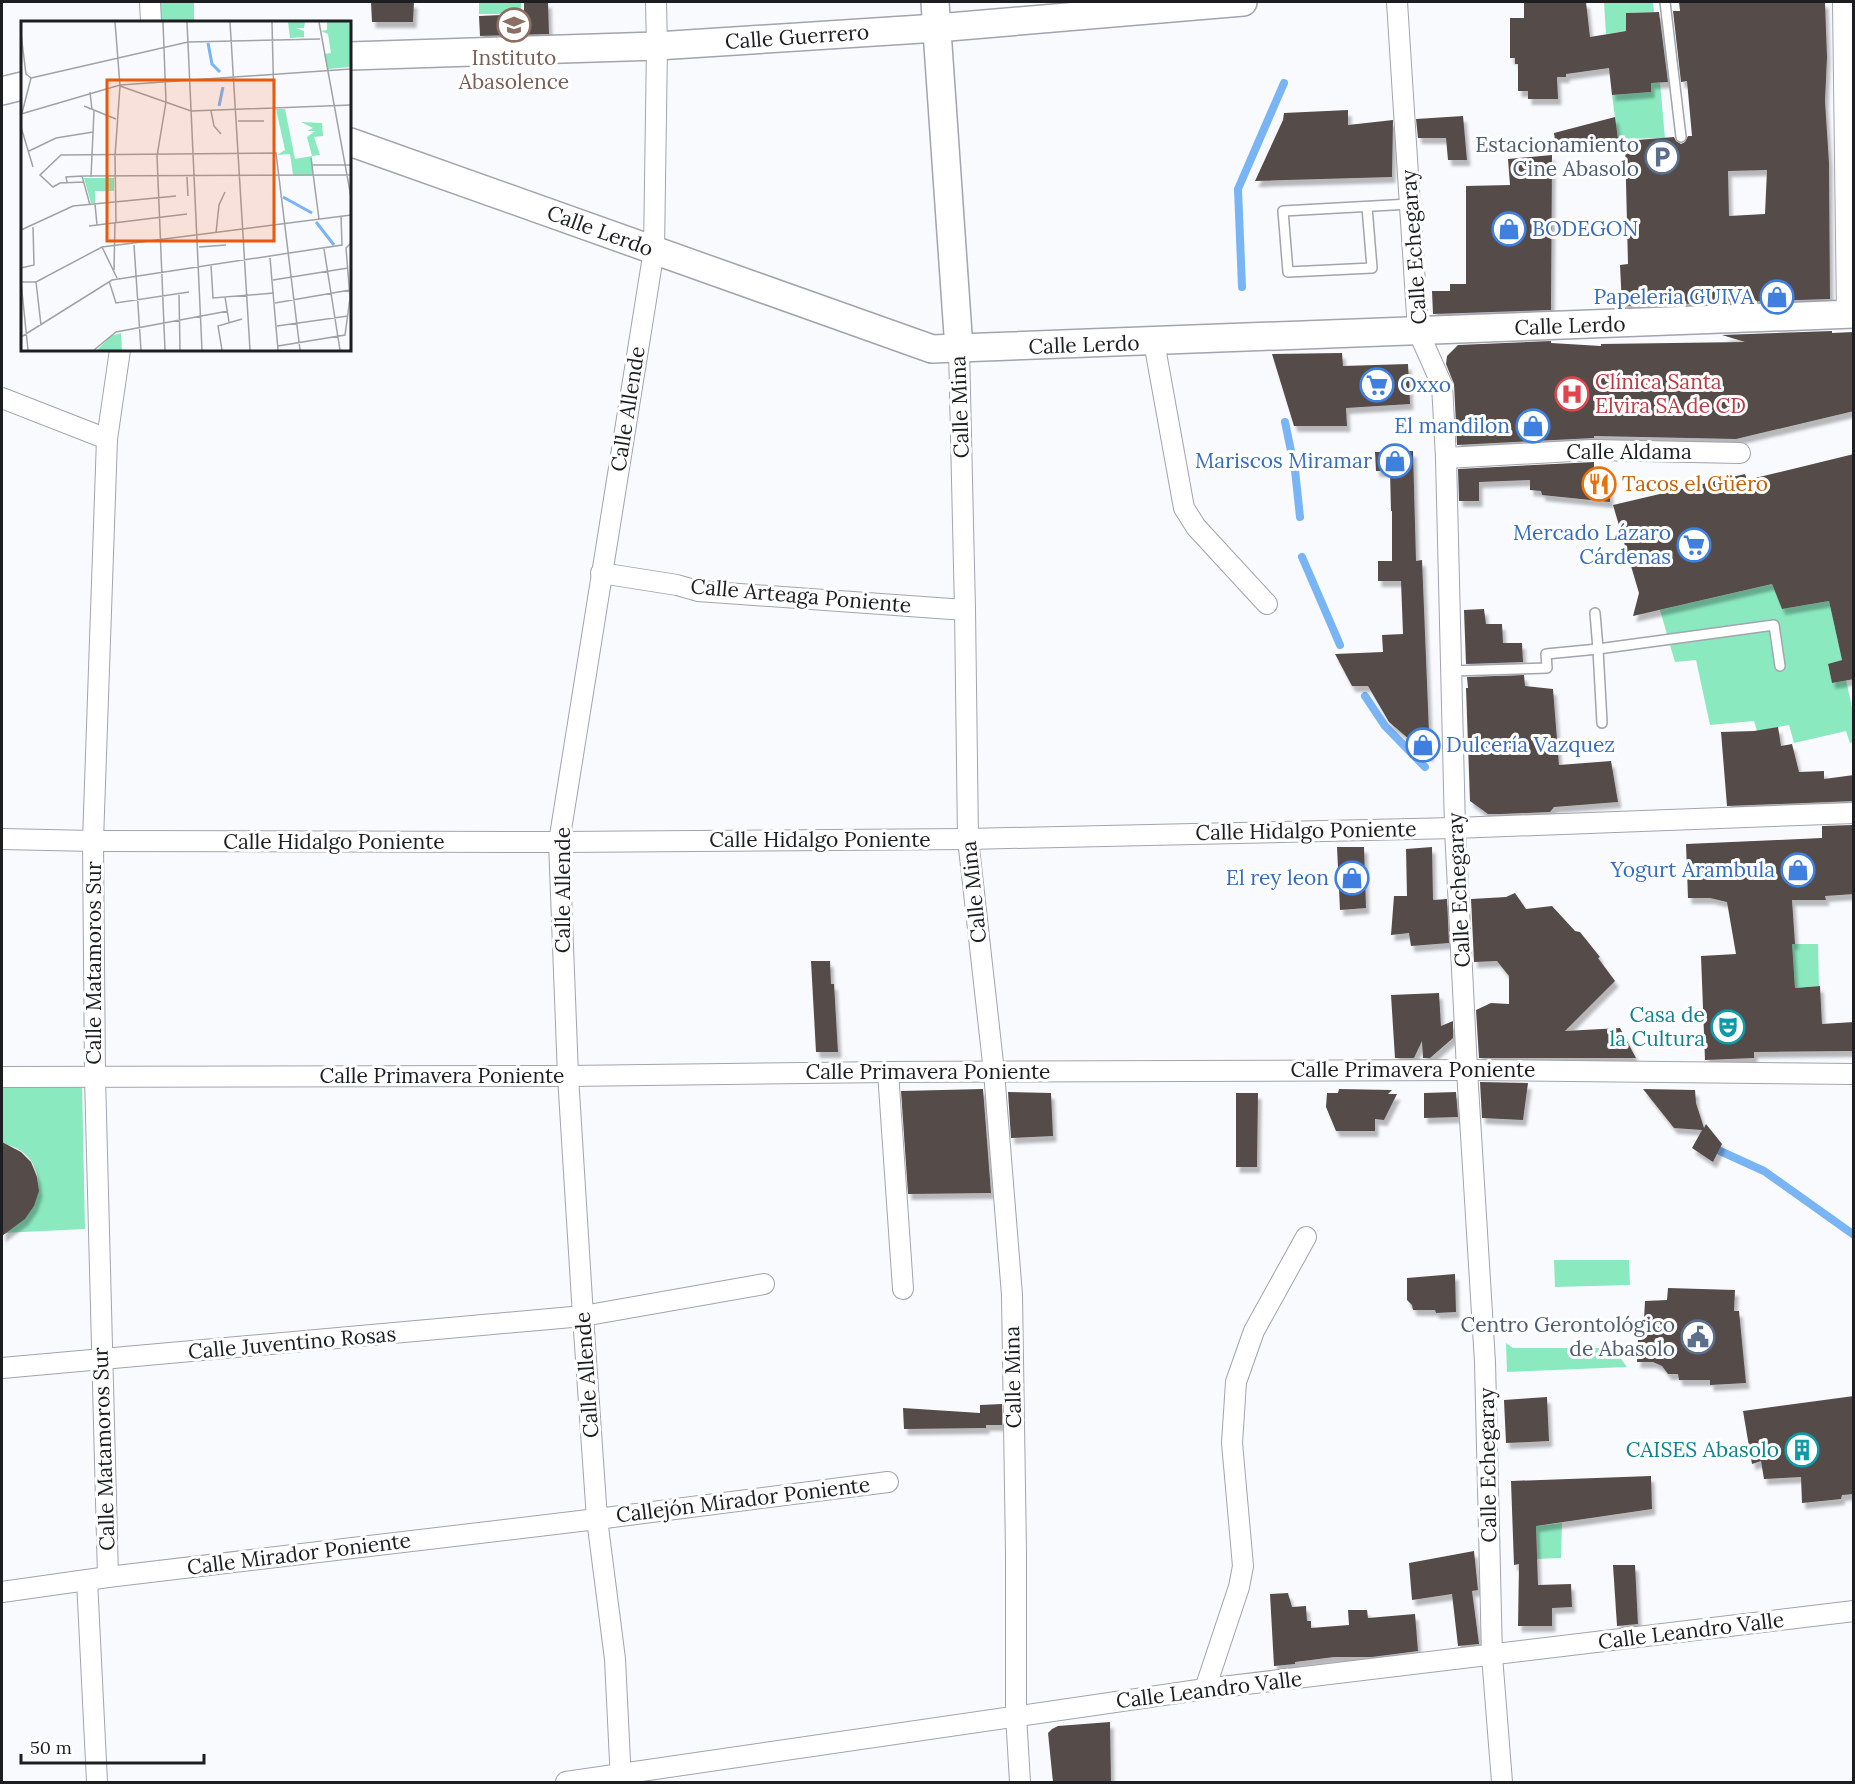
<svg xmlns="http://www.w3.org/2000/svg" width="1855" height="1784" viewBox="0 0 1855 1784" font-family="Lora,serif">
<defs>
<filter id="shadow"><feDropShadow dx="3.5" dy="6" stdDeviation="1.5" flood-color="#0004"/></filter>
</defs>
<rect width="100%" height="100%" fill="#f9fafe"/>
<g fill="#8be9bf">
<path d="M158 2H194V22L158 21Z"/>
<path d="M479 2H521V27L501 28 500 14H479Z"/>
<path d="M1604 2H1653L1654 12 1626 13V31L1606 34Z"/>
<path d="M1651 83H1660L1665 138 1618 139 1612 95 1650 92Z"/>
<path d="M1772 584 1782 609 1829 601 1842 660 1828 665 1832 683 1846 680 1853 712V742L1850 743 1846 731 1794 743 1789 725 1757 731 1754 721 1710 725 1696 660 1675 662 1660 610Z"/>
<path d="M1778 944H1818L1819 986 1795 988 1794 974Z"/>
<path d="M82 1082 85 1229 2 1233V1231C52 1216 49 1150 2 1144V1084Z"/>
<path d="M1554 1260H1629L1630 1285 1555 1287Z"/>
<path d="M1506 1343 1513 1348H1613L1627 1367 1507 1372Z"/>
<path d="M1562 1523 1561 1558 1537 1559 1536 1526Z"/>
</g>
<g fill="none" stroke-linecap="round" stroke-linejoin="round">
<g stroke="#79b4f4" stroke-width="8">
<path d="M1242 287 1238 189 1284 83"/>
<path d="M1285 422 1295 470 1300 517"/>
<path d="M1302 557 1340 645"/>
<path d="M1365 696 1385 726 1425 767"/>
<path d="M1720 1151 1764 1171 1854 1235"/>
</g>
</g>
<g fill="#554b48" fill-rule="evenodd" filter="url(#shadow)">
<path d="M371 2H414L413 22H372Z"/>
<path d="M524 2H548L549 34 480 36 479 16 524 14Z"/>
<path d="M1524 2H1586L1590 37 1626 31V13L1659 12 1668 82 1651 83V92L1612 95 1609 68 1566 74V77H1557L1558 99H1528V91H1518V64H1515V58H1510V18H1524Z"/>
<path d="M1679 2H1825L1827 57 1825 101 1829 163 1830 299 1622 306 1620 265 1628 264 1625 141 1674 137 1676 141 1681 144 1685 142 1688 136H1692L1687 81 1681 82 1673 11H1680ZM1767 170 1765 214 1729 216 1728 171Z"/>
<path d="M1348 110V125L1393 120 1392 177 1255 181 1283 120 1284 113Z"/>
<path d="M1463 116 1467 160H1448L1446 138H1418L1416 119Z"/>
<path d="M1615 117 1618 139 1555 140 1554 133Z"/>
<path d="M1552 155 1551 310 1433 314 1432 291H1450V284H1466V186L1510 185 1508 159Z"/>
<path d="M1832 331V333L1854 332V411L1736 439 1594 436V438L1457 445 1454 384 1446 364 1447 356 1458 345 1551 341V343L1601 346V344L1745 342 1722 335Z"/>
<path d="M1342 353 1343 366 1408 364 1410 404 1346 408 1347 426H1294L1272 354Z"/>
<path d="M1413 451 1416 561 1422 560 1430 757 1389 722 1368 686H1352L1335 654 1383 652 1382 635 1403 634 1401 581H1378V561H1392V511H1391L1390 471H1376L1375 452Z"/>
<path d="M1854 454V679L1832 683 1828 664 1842 660 1829 601 1782 609 1772 584 1633 616 1639 593 1613 505 1745 474 1747 480Z"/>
<path d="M1594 462V474H1609L1610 502 1542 495 1541 491 1530 490V480L1479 482V501H1459L1458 469Z"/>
<path d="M1484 609 1486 624H1502L1503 643H1522L1523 662 1466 664 1464 610Z"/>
<path d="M1524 675 1525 686 1553 689 1559 765 1611 761 1618 802 1554 807 1550 812 1501 814H1488L1470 801 1466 688H1468L1467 677Z"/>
<path d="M1778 727 1781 746 1792 744 1799 772 1824 771V779L1854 775V801L1727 806 1721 732 1754 731Z"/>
<path d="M1852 825 1854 894 1825 896 1826 900H1792L1795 944H1792L1795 988 1820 986 1822 1024 1854 1022V1051L1754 1052V1058L1705 1060 1701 956 1736 954 1727 902 1710 898H1688L1686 844 1822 838V826Z"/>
<path d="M1337 847H1364L1366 908 1340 910Z"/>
<path d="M1432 847 1433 900 1447 899 1449 943 1411 946 1409 933 1391 935 1394 896H1407L1406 849Z"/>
<path d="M1515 893 1526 909 1552 906 1575 931 1580 932 1600 957 1598 958 1615 981 1565 1031 1620 1028 1636 1058H1479L1476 1010 1491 1003 1509 1004V976L1497 961 1474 962 1471 899 1506 897Z"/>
<path d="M811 961H830L831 984H834L838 1052H816Z"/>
<path d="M1439 993 1441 1026 1453 1021V1038L1430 1058H1423L1422 1041 1414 1058H1395L1391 995Z"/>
<path d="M1480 1082 1528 1083 1523 1120 1482 1118Z"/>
<path d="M983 1089 991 1193 908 1194 901 1091Z"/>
<path d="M1339 1089 1392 1090 1388 1094H1397L1384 1120 1375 1119V1131H1336L1326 1107 1327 1093H1338Z"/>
<path d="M1643 1089 1695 1090 1696 1103 1704 1128 1706 1124 1722 1144 1713 1162 1692 1148 1702 1130 1674 1128Z"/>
<path d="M1008 1092 1051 1093 1053 1136 1011 1138Z"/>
<path d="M1456 1092 1458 1117 1424 1118V1093Z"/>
<path d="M1236 1093H1258L1257 1167H1236Z"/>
<path d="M2 1142 21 1152 31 1162 37 1177 39 1191 34 1206 25 1219 2 1236Z"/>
<path d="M1455 1274 1456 1312 1436 1313 1435 1310H1413L1412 1305 1407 1300V1278Z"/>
<path d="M1668 1288 1735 1290 1734 1311H1739L1746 1383 1710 1385V1380H1679L1678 1374H1668L1662 1366 1653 1362H1637L1638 1339H1643L1645 1301 1667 1300Z"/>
<path d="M1854 1396V1494L1842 1495 1841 1499 1802 1503 1801 1477 1764 1479 1761 1461 1752 1464 1743 1411Z"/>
<path d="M1547 1397 1549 1441 1506 1443 1504 1400Z"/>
<path d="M1002 1404V1425H986V1428L904 1429 903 1408 980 1413V1405Z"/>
<path d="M1651 1476 1652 1509 1536 1526 1538 1585 1571 1584 1572 1607 1552 1608V1626H1518L1519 1564 1514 1565 1511 1481Z"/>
<path d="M1474 1551 1478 1590 1472 1591 1479 1644 1458 1646 1452 1594 1412 1600 1409 1563Z"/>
<path d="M1613 1565H1635L1638 1624 1617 1626Z"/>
<path d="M1288 1593 1292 1607 1306 1606 1307 1621H1311V1628L1349 1625 1348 1610H1367L1368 1618 1415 1614 1418 1651 1372 1657H1334L1295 1662V1664L1274 1666 1270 1594Z"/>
<path d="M1110 1722 1111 1782H1053L1048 1733 1052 1729 1058 1726Z"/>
</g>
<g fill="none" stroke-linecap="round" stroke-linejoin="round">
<g stroke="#a2a4ae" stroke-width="12">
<g id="lane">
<path d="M1665 2 1681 137"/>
<path d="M1367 207 1372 268 1288 272 1283 211 1410 204"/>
<path d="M1595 613 1598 649 1774 625 1780 666"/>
<path d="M1451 671 1547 668 1546 654 1598 649 1602 723"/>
</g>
</g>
<g stroke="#a2a4ae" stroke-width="22">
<g id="street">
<path d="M150 2 151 22"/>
<path d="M1397 2 1418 331 1442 385 1446 458 1455 828 1467 1070 1485 1362 1492 1656 1502 1782"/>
<path d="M1843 2 1847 314"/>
<path d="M1154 342 1184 508 1196 527 1267 604"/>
<path d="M959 349 965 610 968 839 994 1072 1012 1295 1016 1553V1715L1020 1782"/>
<path d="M2 398 107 439"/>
<path d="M1446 458 1591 450 1740 453"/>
<path d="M601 573 677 585 698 591 965 610"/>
<path d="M2 839 93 841 559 842 968 839 1455 828 1854 813"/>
<path d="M888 1072 903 1289"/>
<path d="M2 1077 568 1076 888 1072 1467 1070 1854 1074"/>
<path d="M2 1368 583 1316 764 1284"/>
<path d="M108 1577 95 1077 93 841 107 439 120 350"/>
<path d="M87 1580 97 1782"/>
<path d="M2 1592 108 1577 597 1519 888 1482"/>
<path d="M1205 1689 1239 1587 1243 1566 1232 1443 1236 1382 1254 1331 1306 1237"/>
<path d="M566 1782 1205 1689 1854 1611"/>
<path d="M621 1782 615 1659 597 1519 583 1316 568 1076 559 842 654 250 657 46 656 2"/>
</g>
</g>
<g stroke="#a2a4ae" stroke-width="30">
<g id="secondary">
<path d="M935 2 959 349"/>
<path d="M350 56 657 46 937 28 1243 2"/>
<path d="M2 91 22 86"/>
<path d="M350 142 932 349 1854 314"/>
</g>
</g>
<use href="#lane" stroke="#fff" stroke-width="9"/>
<use href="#street" stroke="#fff" stroke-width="20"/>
<use href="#secondary" stroke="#fff" stroke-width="27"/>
</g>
<defs>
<g id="school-ring" transform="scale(1.725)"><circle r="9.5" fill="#fff" stroke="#8d6e63" stroke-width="1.5"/><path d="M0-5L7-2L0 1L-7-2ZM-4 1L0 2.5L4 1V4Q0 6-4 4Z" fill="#8d6e63"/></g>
<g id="parking-ring" transform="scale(1.725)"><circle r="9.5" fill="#fff" stroke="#5c6f8a" stroke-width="1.5"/><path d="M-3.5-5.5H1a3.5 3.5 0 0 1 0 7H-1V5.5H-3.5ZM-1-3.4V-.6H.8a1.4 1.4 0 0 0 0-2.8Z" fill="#5c6f8a"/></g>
<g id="shop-ring" transform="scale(1.725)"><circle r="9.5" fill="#fff" stroke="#3f7fe0" stroke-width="1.5"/><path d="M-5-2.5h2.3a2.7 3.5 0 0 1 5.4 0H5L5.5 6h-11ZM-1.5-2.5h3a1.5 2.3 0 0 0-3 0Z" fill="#3f7fe0"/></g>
<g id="supermarket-ring" transform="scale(1.725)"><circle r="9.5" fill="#fff" stroke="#3f7fe0" stroke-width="1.5"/><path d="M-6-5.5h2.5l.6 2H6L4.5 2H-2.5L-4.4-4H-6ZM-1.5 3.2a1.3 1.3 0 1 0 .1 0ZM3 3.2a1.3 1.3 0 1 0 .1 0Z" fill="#3f7fe0"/></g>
<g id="hospital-ring" transform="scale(1.725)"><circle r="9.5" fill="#fff" stroke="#e0444e" stroke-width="1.5"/><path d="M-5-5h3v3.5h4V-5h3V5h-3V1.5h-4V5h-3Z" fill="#e0444e"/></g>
<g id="restaurant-ring" transform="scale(1.725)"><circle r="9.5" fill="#fff" stroke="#e8710a" stroke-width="1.5"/><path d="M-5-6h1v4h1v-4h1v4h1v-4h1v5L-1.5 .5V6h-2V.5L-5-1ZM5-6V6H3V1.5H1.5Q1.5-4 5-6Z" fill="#e8710a"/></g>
<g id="theatre-ring" transform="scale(1.725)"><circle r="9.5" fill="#fff" stroke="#0f9aa8" stroke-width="1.5"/><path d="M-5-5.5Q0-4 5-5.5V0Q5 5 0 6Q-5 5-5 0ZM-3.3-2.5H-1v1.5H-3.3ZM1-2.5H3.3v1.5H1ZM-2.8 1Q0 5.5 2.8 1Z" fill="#0f9aa8"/></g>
<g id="civic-ring" transform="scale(1.725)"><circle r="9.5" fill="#fff" stroke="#5c6f8a" stroke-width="1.5"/><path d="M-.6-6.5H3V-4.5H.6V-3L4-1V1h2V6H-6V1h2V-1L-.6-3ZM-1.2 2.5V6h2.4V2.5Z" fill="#5c6f8a"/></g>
<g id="building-ring" transform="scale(1.725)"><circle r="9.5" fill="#fff" stroke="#0f9aa8" stroke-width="1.5"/><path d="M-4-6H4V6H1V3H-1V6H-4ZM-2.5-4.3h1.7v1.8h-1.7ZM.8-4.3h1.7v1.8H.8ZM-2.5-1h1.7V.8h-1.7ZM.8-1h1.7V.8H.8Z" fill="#0f9aa8"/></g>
</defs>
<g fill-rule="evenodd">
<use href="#school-ring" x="514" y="25"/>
<use href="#parking-ring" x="1662" y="157"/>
<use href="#shop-ring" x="1509" y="229"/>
<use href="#shop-ring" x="1777" y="297"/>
<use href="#supermarket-ring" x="1377" y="385"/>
<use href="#hospital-ring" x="1572" y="394"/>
<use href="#shop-ring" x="1533" y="426"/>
<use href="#shop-ring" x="1395" y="461"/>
<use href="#restaurant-ring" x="1599" y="484"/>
<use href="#supermarket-ring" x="1694" y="545"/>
<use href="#shop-ring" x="1423" y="745"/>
<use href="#shop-ring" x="1798" y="870"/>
<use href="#shop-ring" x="1352" y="878"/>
<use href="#theatre-ring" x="1728" y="1027"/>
<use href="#civic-ring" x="1698" y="1337"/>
<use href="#building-ring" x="1802" y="1450"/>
</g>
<g text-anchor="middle" stroke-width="6" stroke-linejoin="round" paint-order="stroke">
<g font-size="21" fill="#1d1e21" stroke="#fff">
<text transform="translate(797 37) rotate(-4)" y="7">Calle Guerrero</text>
<text transform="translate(600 231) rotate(20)" y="7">Calle Lerdo</text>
<text transform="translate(1414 247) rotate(-94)" y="7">Calle Echegaray</text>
<text transform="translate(1570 326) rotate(-2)" y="7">Calle Lerdo</text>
<text transform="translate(1084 345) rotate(-2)" y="7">Calle Lerdo</text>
<text transform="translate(960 407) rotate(-92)" y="7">Calle Mina</text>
<text transform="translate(628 409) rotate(-81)" y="7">Calle Allende</text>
<text x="1629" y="459">Calle Aldama</text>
<text transform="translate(801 596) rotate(5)" y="7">Calle Arteaga Poniente</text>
<text transform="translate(1306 831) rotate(-1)" y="7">Calle Hidalgo Poniente</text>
<text x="820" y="847">Calle Hidalgo Poniente</text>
<text x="334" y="849">Calle Hidalgo Poniente</text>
<text transform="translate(563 890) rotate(-90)" y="7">Calle Allende</text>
<text transform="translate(1459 890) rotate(-93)" y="7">Calle Echegaray</text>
<text transform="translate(974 892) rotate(-96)" y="7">Calle Mina</text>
<text transform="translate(94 963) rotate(-90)" y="7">Calle Matamoros Sur</text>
<text x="1413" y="1077">Calle Primavera Poniente</text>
<text x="928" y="1079">Calle Primavera Poniente</text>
<text x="442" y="1083">Calle Primavera Poniente</text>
<text transform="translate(292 1343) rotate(-5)" y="7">Calle Juventino Rosas</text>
<text transform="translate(587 1375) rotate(-94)" y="7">Calle Allende</text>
<text transform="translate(1013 1377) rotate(-91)" y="7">Calle Mina</text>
<text transform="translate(104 1449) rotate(-92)" y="7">Calle Matamoros Sur</text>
<text transform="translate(1488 1465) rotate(-91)" y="7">Calle Echegaray</text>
<text transform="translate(743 1500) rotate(-7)" y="7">Callejón Mirador Poniente</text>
<text transform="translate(299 1554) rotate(-7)" y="7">Calle Mirador Poniente</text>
<text transform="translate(1691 1631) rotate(-7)" y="7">Calle Leandro Valle</text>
<text transform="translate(1209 1690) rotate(-7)" y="7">Calle Leandro Valle</text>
</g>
<g font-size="21" fill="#785e54" stroke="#fff">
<text x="514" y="65">Instituto<tspan x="514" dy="24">Abasolence</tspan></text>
</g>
<g font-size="21" fill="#4e5e75" stroke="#fff" text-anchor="end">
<text x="1639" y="152">Estacionamiento<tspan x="1639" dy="24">Cine Abasolo</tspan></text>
<text x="1675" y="1332">Centro Gerontológico<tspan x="1675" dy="24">de Abasolo</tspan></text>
</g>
<g font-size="21" fill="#366cbe" stroke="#fff" text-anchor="end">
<text x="1532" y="236" text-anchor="start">BODEGON</text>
<text x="1754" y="304">Papeleria GUIVA</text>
<text x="1400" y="392" text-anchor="start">Oxxo</text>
<text x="1510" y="433">El mandilon</text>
<text x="1372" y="468">Mariscos Miramar</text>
<text x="1671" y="540">Mercado Lázaro<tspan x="1671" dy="24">Cárdenas</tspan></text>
<text x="1446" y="752" text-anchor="start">Dulcería Vazquez</text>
<text x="1775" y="877">Yogurt Arambula</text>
<text x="1329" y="885">El rey leon</text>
</g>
<g font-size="21" fill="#be3a42" stroke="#fff" text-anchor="start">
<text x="1595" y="389">Clínica Santa<tspan x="1595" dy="24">Elvira SA de CD</tspan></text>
</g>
<g font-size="21" fill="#c56008" stroke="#fff" text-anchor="start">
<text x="1622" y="491">Tacos el Güero</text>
</g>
<g font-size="21" fill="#0d838f" stroke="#fff" text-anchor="end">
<text x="1705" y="1022">Casa de<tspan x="1705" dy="24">la Cultura</tspan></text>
<text x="1779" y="1457">CAISES Abasolo</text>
</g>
</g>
<g transform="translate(21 21)">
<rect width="330" height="330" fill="#f9fafe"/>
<path d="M267 1H284L283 7H275L283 10V16L269 17ZM306 1H330V46L307 48 303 33 310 32 307 13 300 10 306 9ZM255 88H264L274 138 291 135 286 116 294 110H286L292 107 280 101 301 102 302 115 293 116 299 134 291 135 292 154H272L269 133 256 134 264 129ZM63 157H93V170H74V182H70ZM100 312 101 329H76L90 315Z" fill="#8be9bf"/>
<path fill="none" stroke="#79b4f4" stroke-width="3" d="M187 22 191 43 199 51M198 85 202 66M262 176 291 192M295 201 313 224"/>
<path fill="none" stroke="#a1a2a6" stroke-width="1.5" d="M94 1 99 65 94 135 95 201M142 1 145 81 136 135 144 329M166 1 181 329M209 1 229 329M251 1 253 87M298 1 330 176M0 13 5 53 10 57M10 57 167 21 299 18M99 65 170 90 330 84M69 71 71 89M63 85 95 98M190 90 193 105 200 113M1 92 10 57M0 93 99 64 330 48M217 100H243M0 106 12 146M8 130 35 117 72 111M290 137 298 198M291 144H330M61 155 69 184M70 156 73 90M166 156 167 175M46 161 45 156 61 155 330 154M63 161 39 162 32 166 19 154 40 134 255 132 279 329M74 183 76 204M68 205 166 193M0 209 52 185 155 175M195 212 198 184 204 171M113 224 120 329M81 226 96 257M178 226 205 224M303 228 319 329M249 237 257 329M190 244 192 277 253 272M0 247 13 244 12 206M93 249 94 202M252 259 327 247M88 260 95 282 168 271M0 261H15L81 226 330 194M0 261 7 329M15 261 20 304M158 272 159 329M204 276 208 301M254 282 329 269M256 305 327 295M0 316 91 259 321 224 320 195M257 325 324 314 329 277 325 227 330 222M73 329 95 311 207 290M201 329 197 305 221 298"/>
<path fill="#e8590c" fill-opacity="0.15" stroke="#e8590c" stroke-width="3" d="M86 59H253V220H86Z"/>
<rect width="330" height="330" fill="none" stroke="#1d1e21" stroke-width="3"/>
</g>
<rect width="1855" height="1784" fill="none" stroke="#1d1e21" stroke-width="6"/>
<path d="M21 1754v9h183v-9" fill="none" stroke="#1d1e21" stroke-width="3"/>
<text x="30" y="1754" font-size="18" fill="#1d1e21" stroke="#ffffff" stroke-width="4.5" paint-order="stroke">50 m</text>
</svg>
